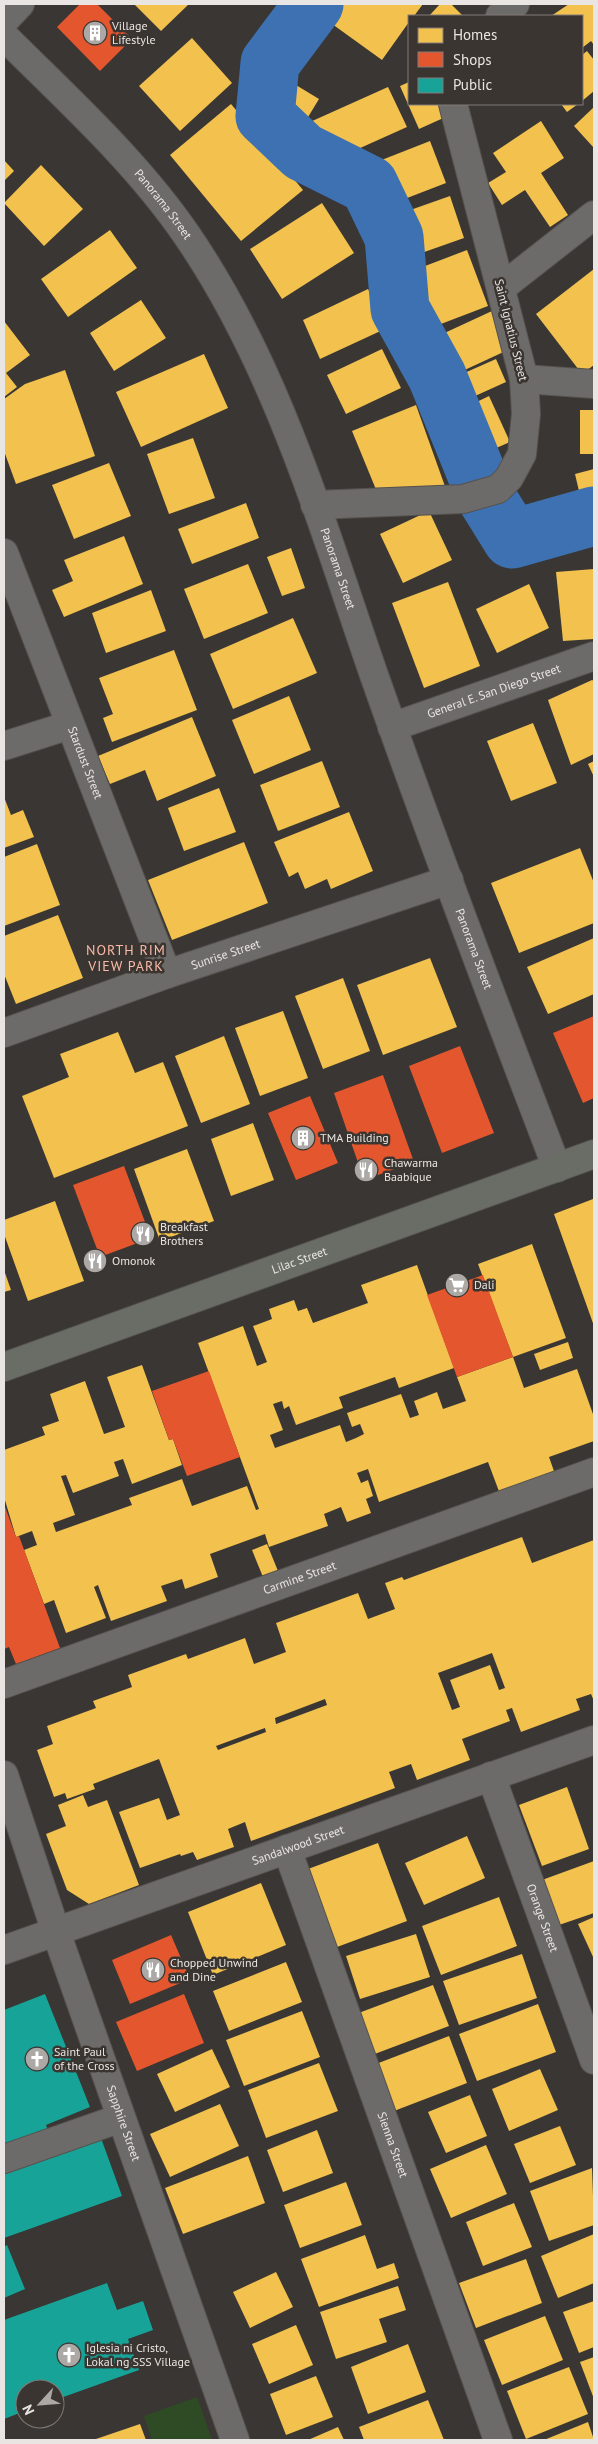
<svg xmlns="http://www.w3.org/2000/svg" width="598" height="2444" viewBox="0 0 598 2444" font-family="'PT Sans',sans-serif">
<rect width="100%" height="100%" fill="#393633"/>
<path fill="#2f4b25" d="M197 2397 212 2440H152L144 2416Z"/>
<g fill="#f2c14e" fill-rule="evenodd">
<path d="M134 4H189L161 31Z"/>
<path d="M329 4H423L414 16H409V22L382 60 321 16Z"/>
<path d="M440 4H451L463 16H429Z"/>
<path d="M569 4H594V45L591 41 582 48V16H551Z"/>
<path d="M192 38 232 83 180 131 139 86Z"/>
<path d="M587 51 594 60V91L582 101V55Z"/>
<path d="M291 82 319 99 302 127 274 111Z"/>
<path d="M409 82V104H445L450 115 419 129 400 86Z"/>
<path d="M388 87 407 127 329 162 310 122Z"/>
<path d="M231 104 303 190 241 241 170 155Z"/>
<path d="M561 104H578L567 112Z"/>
<path d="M594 107V148L574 126Z"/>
<path d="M541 121 564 158 541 173 568 215 550 227 525 190 502 205 488 183 506 172 493 153Z"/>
<path d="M430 141 446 183 389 205 374 163Z"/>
<path d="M4 160 14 171 4 181Z"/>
<path d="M41 165 83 209 44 246 4 203Z"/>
<path d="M450 196 464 238 413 256 399 214Z"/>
<path d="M322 203 354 253 282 299 250 249Z"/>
<path d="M110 230 137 268 68 317 41 279Z"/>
<path d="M467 250 488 306 433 327 412 271Z"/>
<path d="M594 269V365L582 374 536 314Z"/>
<path d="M368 289 387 328 320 359 303 320Z"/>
<path d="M141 300 166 338 114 371 90 333Z"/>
<path d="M492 311 510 349 456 374 438 336Z"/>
<path d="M4 321 30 355 6 373 17 387 4 397Z"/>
<path d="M382 349 401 388 346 414 327 375Z"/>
<path d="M204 354 228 408 141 447 116 392Z"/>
<path d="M496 359 506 382 464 401 453 378Z"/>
<path d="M65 370 95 456 16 484 4 451V399L25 384Z"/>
<path d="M489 396 510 442 478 456 458 411Z"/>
<path d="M416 405 447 492H377L352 431Z"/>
<rect x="580" y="410" width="14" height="44"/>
<path d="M193 438 215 498 169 514 147 454Z"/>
<path d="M109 463 131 516 74 539 52 485Z"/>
<path d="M594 469V501L582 504 575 474Z"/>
<path d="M246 503 259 538 192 564 178 529Z"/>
<path d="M429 511 452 560 403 583 380 534Z"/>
<path d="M124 536 143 584 64 617 52 590 73 581 64 560Z"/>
<path d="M291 548 305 588 282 596 267 557Z"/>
<path d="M248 564 268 613 204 639 184 589Z"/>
<path d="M594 569V639L563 641 556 572Z"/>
<path d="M448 582 480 666 424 688 392 603Z"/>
<path d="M529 584 549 628 497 653 476 609Z"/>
<path d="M151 590 166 631 106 653 92 613Z"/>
<path d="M293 618 317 673 233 709 210 654Z"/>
<path d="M174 650 197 710 112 742 103 718 113 714 99 678Z"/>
<path d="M592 680 594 681V754L571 765 548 700Z"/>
<path d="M289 696 311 750 254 774 232 720Z"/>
<path d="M192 717 216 776 157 801 145 770 110 784 98 756Z"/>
<path d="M533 723 557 783 511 801 487 741Z"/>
<path d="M322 761 340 807 278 831 260 785Z"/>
<path d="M594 761V777L588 764Z"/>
<path d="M219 788 236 832 184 851 168 808Z"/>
<path d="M4 797 11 815 23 810 34 837 4 848Z"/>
<path d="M349 812 373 871 331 889 327 879 305 889 298 872 289 877 274 842Z"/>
<path d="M244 842 268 903 172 940 148 880Z"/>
<path d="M37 844 60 905 4 926V857Z"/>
<path d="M580 848 594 883V923L519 953 491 883Z"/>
<path d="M58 915 83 978 16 1004 4 974V936Z"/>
<path d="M594 938V994L548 1014 527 967Z"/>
<path d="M430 958 457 1027 383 1055 357 985Z"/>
<path d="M343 978 370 1051 323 1069 295 996Z"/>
<path d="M283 1011 308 1078 260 1096 235 1028Z"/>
<path d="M118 1032 135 1073 163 1062 188 1126 54 1178 22 1096 69 1077 60 1054Z"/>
<path d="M224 1036 250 1104 201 1123 175 1056Z"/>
<path d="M253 1123 274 1180 231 1196 211 1139Z"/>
<path d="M187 1149 214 1221 160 1241 134 1169Z"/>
<path d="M593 1199 594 1203V1326L554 1214Z"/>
<path d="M55 1201 84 1281 28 1301 4 1234V1220Z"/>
<path d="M532 1244 566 1338 513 1357 478 1264Z"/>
<path d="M417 1265 454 1368 399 1388 395 1377 339 1397 343 1408 296 1425 289 1406 284 1409 282 1401 273 1404 283 1430 270 1435 275 1448 340 1425 346 1442 356 1438 364 1434 360 1424 352 1427 347 1413 401 1394 410 1418 419 1415 414 1401 437 1392 443 1409 466 1401 457 1377 513 1357 524 1388 577 1369 594 1417V1441L549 1457 555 1474 500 1494 488 1462 379 1502 368 1469 357 1473 361 1483 368 1480 373 1496 366 1499 371 1513 347 1522 341 1507 324 1514 328 1526 269 1547 265 1534 210 1554 218 1577 185 1589 182 1579 161 1586 167 1601 111 1621 98 1585 94 1587 106 1618 66 1633 54 1600 44 1604 24 1550 37 1545 32 1531 16 1537 4 1497V1450L45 1435 42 1427 59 1421 50 1394 85 1381 104 1434 125 1427 107 1377 142 1365 169 1440 173 1439 182 1465 132 1484 123 1459 114 1462 119 1476 73 1493 66 1475 61 1476 75 1515 53 1523 56 1532 132 1505 129 1498 182 1479 192 1506 247 1486 256 1510 259 1509 198 1343 243 1326 257 1366 267 1362 253 1326 272 1319 269 1309 294 1300 298 1311 307 1308 313 1323 368 1303 361 1285Z"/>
<path d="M4 1270 11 1290 4 1292Z"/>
<path d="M568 1342 573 1358 540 1370 534 1354Z"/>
<path d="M522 1537 532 1563 594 1540V1701L591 1694 576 1699 580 1710 521 1732 512 1708 506 1710 510 1721 462 1739 470 1760 417 1780 411 1764 389 1772 395 1788 251 1841 245 1822 228 1829 234 1847 197 1860 193 1852 181 1856 180 1854 140 1868 119 1812 159 1798 167 1820 180 1815 159 1759 93 1784 95 1789 67 1799 65 1793 54 1797 37 1750 53 1744 47 1726 96 1708 93 1701 132 1687 128 1675 186 1654 188 1659 245 1638 254 1664 286 1652 276 1623 358 1593 368 1619 395 1609 385 1583 402 1577 404 1580ZM492 1653 505 1688 499 1690 490 1665 450 1680 460 1707 452 1710 438 1673ZM325 1699 327 1705 276 1724 275 1718ZM265 1728 266 1732 218 1750 216 1746Z"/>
<path d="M267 1544 278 1571 263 1577 252 1550Z"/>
<path d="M567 1787 589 1849 542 1866 519 1805Z"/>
<path d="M83 1795 88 1807 107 1800 139 1885 89 1904 67 1890 46 1834 66 1826 58 1805Z"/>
<path d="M467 1836 485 1878 424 1905 405 1863Z"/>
<path d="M378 1843 407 1921 329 1950 300 1872Z"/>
<path d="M594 1861V1913L559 1925 542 1880Z"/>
<path d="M261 1883 286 1945 213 1975 188 1912Z"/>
<path d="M499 1897 517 1946 441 1975 422 1926Z"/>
<path d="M594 1917V1959L578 1924Z"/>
<path d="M416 1934 430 1977 360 1999 346 1956Z"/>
<path d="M522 1954 537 1998 459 2025 443 1981Z"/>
<path d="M286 1962 302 2002 229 2031 213 1991Z"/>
<path d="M433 1985 449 2026 372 2055 356 2014Z"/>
<path d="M538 2004 556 2052 477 2081 459 2034Z"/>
<path d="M302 2011 320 2057 244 2086 226 2040Z"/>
<path d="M449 2036 467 2083 394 2111 376 2064Z"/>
<path d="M212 2049 230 2087 175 2112 157 2074Z"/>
<path d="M319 2063 338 2111 266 2138 248 2090Z"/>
<path d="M540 2069 558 2110 509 2131 492 2089Z"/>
<path d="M470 2095 487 2136 446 2153 428 2112Z"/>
<path d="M220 2104 239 2146 170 2177 150 2134Z"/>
<path d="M560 2126 576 2165 530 2183 514 2144Z"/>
<path d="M317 2130 333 2173 283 2192 267 2150Z"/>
<path d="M486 2145 507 2194 451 2218 430 2169Z"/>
<path d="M248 2156 265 2203 183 2234 165 2188Z"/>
<path d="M592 2168 594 2225 549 2241 530 2191Z"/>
<path d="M346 2182 362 2225 300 2248 284 2205Z"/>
<path d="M514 2203 532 2247 483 2266 466 2222Z"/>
<path d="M594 2234V2283L558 2298 541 2256Z"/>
<path d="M365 2235 377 2269 394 2263 399 2278 319 2307 301 2259Z"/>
<path d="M526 2259 542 2303 476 2328 459 2283Z"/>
<path d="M276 2272 293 2307 250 2328 233 2292Z"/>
<path d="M398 2286 406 2310 379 2319 387 2342 336 2359 320 2312Z"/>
<path d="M594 2301V2347L579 2353 563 2312Z"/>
<path d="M545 2316 563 2360 502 2385 484 2340Z"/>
<path d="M296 2325 313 2365 269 2384 252 2344Z"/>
<path d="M408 2344 426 2392 368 2414 351 2367Z"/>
<path d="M594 2357V2399L580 2362Z"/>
<path d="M569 2367 588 2414 526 2439 507 2391Z"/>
<path d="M316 2376 333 2417 286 2435 270 2394Z"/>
<path d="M428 2400 444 2440H364L359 2427Z"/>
<path d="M588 2422 594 2440H544Z"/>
<path d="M140 2424 146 2440H93Z"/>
<path d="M338 2427 344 2440H308Z"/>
</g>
<g fill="#e4572e">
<path d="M80 4H97L132 39 100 71 57 27Z"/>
<path d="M594 1016V1098L583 1103 553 1033Z"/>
<path d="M460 1046 494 1133 442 1153 409 1066Z"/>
<path d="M383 1075 414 1162 364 1180 334 1093Z"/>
<path d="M310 1096 338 1163 296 1180 268 1113Z"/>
<path d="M124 1166 151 1238 100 1257 73 1185Z"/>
<path d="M483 1275 513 1357 457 1377 427 1295Z"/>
<path d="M209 1371 240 1457 187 1476 173 1439 169 1440 152 1391Z"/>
<path d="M4 1504 16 1537 19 1536 60 1648 16 1664 9 1647 4 1649Z"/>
<path d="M171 1935 190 1979 130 2004 112 1960Z"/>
<path d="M184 1994 204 2043 137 2071 116 2022Z"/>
</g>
<g fill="#17a398">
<path d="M45 1994 90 2107 46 2125 50 2135 4 2153V2010Z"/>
<path d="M101 2138 122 2196 4 2238V2173Z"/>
<path d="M7 2245 25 2289 4 2298V2247Z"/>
<path d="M107 2283 117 2310 143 2301 153 2330 128 2339 139 2370 55 2400V2389H25V2411L4 2419V2320Z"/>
</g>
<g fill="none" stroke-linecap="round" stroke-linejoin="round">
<path stroke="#3d71b1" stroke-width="59" d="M314 4 270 63 265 116 303 152 369 185 394 237 400 309 437 376 486 497 512 539 594 516"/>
<g stroke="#55524f" stroke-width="30">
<g id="minor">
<path d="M500 16 515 4"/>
<path d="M4 21 20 4"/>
<path id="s1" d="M4 36C67 99 135 160 186 234 277 366 322 525 374 675 432 840 494 1004 557 1168"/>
<path d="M501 288 594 215"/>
<path d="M524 379 594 384"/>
<path d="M315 505 463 499 498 489 509 478 522 454 526 414 524 379 453 104"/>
<path id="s2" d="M4 553 167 974"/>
<path id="s3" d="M392 727 594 656"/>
<path d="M4 746 70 725"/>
<path id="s4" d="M4 1033 167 974 449 880"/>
<path id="s5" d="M4 1684 594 1472"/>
<path id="s6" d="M4 1775 56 1932 235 2440"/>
<path id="s7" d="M491 1776 594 2060"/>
<path id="s8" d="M287 1849 498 2440"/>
<path id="s9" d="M4 1950 594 1740"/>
<path d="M4 2159 121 2118"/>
</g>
</g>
<g stroke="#55524f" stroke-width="30">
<g id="major">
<path id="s10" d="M4 1367 594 1154"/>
</g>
</g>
<use href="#minor" stroke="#6d6b69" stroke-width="28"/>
<use href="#major" stroke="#6a6d65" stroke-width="28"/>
</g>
<defs>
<g id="building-disc" transform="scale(1.25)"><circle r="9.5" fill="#aba8a5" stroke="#3b3531"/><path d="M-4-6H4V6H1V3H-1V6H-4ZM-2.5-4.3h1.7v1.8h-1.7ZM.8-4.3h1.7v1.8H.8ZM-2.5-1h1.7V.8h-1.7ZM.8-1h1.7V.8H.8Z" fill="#fff"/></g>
<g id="restaurant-disc" transform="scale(1.25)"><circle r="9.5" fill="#aba8a5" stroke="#3b3531"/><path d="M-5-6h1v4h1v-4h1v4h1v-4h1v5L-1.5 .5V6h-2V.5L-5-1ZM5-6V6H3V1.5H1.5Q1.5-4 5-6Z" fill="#fff"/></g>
<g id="supermarket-disc" transform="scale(1.25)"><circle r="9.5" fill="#aba8a5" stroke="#3b3531"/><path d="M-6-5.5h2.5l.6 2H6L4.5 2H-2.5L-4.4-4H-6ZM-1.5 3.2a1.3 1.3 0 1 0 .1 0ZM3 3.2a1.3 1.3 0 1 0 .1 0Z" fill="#fff"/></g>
<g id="church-disc" transform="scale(1.25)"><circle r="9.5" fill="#aba8a5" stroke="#3b3531"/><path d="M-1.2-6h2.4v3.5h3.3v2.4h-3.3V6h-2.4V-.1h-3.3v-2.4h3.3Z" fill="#fff"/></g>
</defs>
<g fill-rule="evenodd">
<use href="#building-disc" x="95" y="33"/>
<use href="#building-disc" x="303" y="1138"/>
<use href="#restaurant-disc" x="366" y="1170"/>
<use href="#restaurant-disc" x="143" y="1234"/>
<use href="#restaurant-disc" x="95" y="1261"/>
<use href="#supermarket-disc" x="457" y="1285"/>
<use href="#restaurant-disc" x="153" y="1970"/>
<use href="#church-disc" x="37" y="2059"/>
<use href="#church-disc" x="69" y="2355"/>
</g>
<g text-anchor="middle" stroke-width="5" stroke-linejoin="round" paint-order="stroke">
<g font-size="12" fill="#e9e5e2" stroke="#3b3531" text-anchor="start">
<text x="112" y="30">Village<tspan x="112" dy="14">Lifestyle</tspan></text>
<text x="320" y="1142">TMA Building</text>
<text x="384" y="1167">Chawarma<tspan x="384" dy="14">Baabique</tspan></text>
<text x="160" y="1231">Breakfast<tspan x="160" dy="14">Brothers</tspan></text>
<text x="112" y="1265">Omonok</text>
<text x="474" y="1289">Dali</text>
<text x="170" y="1967">Chopped Unwind<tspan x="170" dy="14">and Dine</tspan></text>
<text x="54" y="2056">Saint Paul<tspan x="54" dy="14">of the Cross</tspan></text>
<text x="86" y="2352">Iglesia ni Cristo,<tspan x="86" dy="14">Lokal ng SSS Village</tspan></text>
</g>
<g font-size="12" fill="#e9e5e2" stroke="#3b3531">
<text dy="4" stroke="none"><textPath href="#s1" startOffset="232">Panorama Street</textPath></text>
<text transform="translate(511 330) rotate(76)" y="4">Saint Ignatius Street</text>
<text dy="4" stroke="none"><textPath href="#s1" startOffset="638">Panorama Street</textPath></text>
<text dy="4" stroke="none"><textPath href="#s3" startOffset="108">General E. San Diego Street</textPath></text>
<text dy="4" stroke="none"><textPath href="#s2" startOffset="225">Stardust Street</textPath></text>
<text dy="4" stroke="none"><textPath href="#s1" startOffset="1042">Panorama Street</textPath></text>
<text dy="4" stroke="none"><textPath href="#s4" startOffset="235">Sunrise Street</textPath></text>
<text dy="4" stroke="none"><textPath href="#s10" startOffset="314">Lilac Street</textPath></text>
<text dy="4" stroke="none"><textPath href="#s5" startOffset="314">Carmine Street</textPath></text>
<text dy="4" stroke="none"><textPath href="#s9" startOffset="312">Sandalwood Street</textPath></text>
<text dy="4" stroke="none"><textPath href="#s7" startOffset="151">Orange Street</textPath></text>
<text dy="4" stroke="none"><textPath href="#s6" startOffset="368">Sapphire Street</textPath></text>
<text dy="4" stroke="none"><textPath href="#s8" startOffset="314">Sienna Street</textPath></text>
</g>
<g font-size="14" letter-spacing="1" fill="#fbbaa8" stroke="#3b3531">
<text x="126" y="955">NORTH RIM<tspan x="126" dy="16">VIEW PARK</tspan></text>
</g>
</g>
<rect width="598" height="2444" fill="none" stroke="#e9e5e2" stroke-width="10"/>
<rect x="408" y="15" width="175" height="90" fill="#3b3531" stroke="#817b78"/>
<rect x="418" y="28" width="25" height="15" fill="#f2c14e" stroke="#817b78"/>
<text x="453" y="40" font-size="15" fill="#e9e5e2">Homes</text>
<rect x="418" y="52" width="25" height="15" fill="#e4572e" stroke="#817b78"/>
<text x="453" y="65" font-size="15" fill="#e9e5e2">Shops</text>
<rect x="418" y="78" width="25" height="15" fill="#17a398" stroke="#817b78"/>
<text x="453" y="90" font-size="15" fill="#e9e5e2">Public</text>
<g transform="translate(40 2404) rotate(244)"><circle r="24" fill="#3b3531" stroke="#817b78"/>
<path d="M0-4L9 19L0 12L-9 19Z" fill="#aba8a5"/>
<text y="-8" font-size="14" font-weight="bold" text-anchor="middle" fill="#e9e5e2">N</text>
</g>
</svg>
